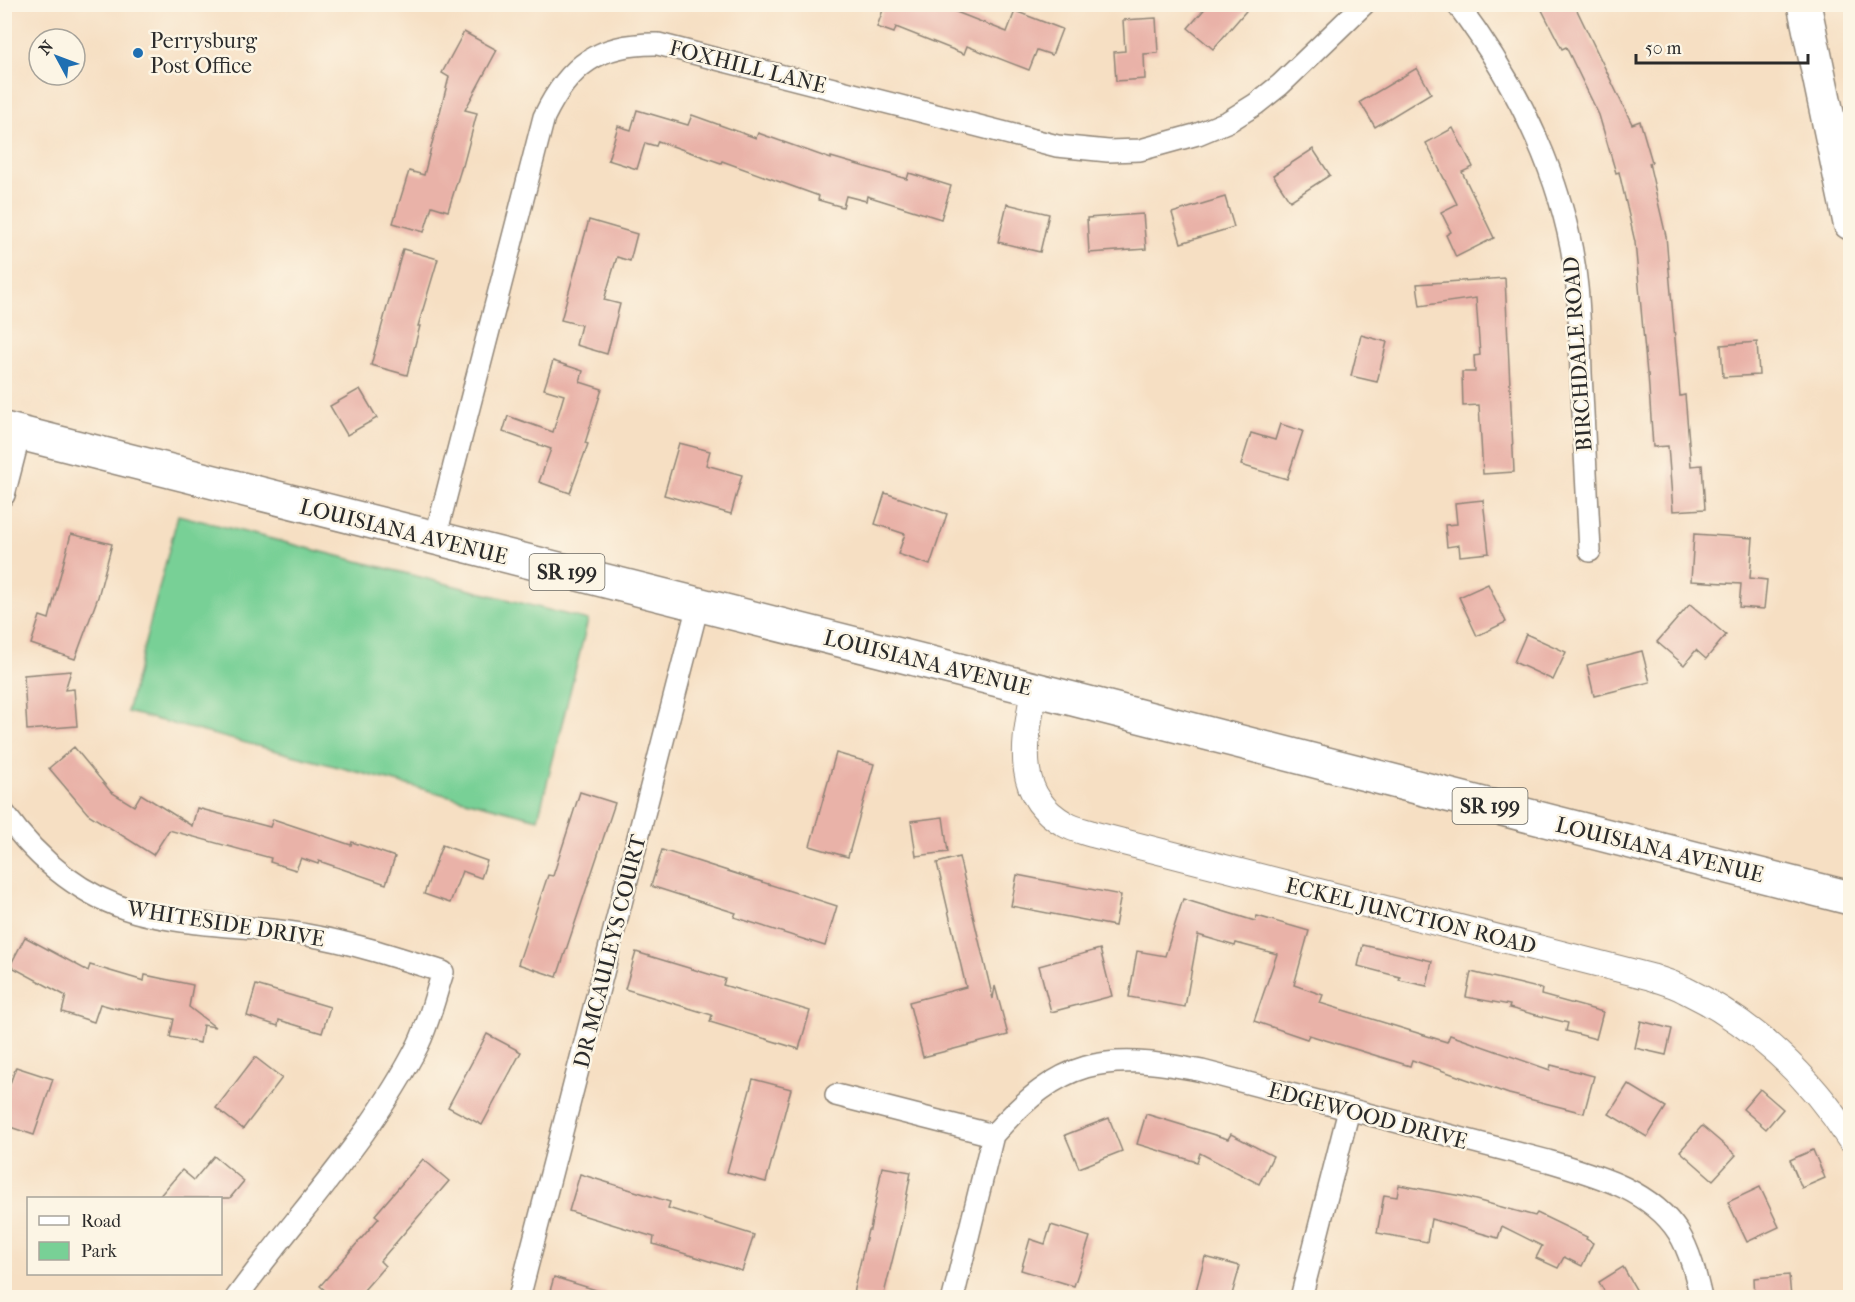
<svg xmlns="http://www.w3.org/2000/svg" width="1855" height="1302" viewBox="0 0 1855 1302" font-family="'IM FELL French Canon',serif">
<rect width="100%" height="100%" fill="#fcf5e5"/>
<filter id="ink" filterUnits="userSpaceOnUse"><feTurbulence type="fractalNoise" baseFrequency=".0167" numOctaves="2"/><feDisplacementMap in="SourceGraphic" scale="12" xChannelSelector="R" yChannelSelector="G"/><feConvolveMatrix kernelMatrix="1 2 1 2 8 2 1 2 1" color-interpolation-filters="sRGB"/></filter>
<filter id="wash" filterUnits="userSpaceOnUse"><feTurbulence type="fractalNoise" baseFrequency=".008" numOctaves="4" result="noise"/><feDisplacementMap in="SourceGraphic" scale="24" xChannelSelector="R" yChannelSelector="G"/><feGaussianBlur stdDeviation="1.35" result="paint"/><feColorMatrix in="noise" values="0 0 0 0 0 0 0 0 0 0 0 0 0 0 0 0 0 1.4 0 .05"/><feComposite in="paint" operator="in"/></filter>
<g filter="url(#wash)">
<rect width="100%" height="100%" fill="#f6dfc3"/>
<path fill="#78d096" stroke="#527e60" stroke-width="1.5" d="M178 515 588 620 538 819 127 712Z"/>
<g id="blocks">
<g fill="#e9b2a8">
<path d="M885 4H936L1007 32 1015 11 1062 29 1052 55 1037 50 1029 70 967 46 964 54 896 27 894 33 877 27Z"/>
<path d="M1209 4H1252L1213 49 1188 28Z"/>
<path d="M1552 4H1574L1632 124 1640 121 1652 162 1649 163 1666 236 1680 396 1685 395 1691 466 1702 465 1705 509 1673 511 1668 446 1653 447 1648 374H1647L1635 242 1619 172 1616 173 1599 115 1566 47 1562 49 1542 10Z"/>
<path d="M1156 18 1158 53 1144 54 1145 79 1116 81 1114 52 1125 51 1123 20Z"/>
<path d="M464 32 497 50 465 110 477 113 463 166H462L448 211 432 206 424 232 393 223 409 171 424 175 449 77 442 73Z"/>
<path d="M1417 68 1431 93 1375 127 1360 102Z"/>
<path d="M637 110 688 125 692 115 756 138 758 133 831 159V157L907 179 909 173 951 186 941 219 867 196 866 201 846 196 843 207 818 200 819 196 722 161 721 163 658 141 656 146 645 143 637 169 608 160 618 126 631 130Z"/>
<path d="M1453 128 1473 167 1462 172 1494 238 1456 257 1446 235 1451 232 1441 212 1457 204 1426 143Z"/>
<path d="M1313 149 1330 175 1290 201 1273 175Z"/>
<path d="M1225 197 1234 227 1181 243 1172 213Z"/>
<path d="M1007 204 1049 214 1040 252 998 242Z"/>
<path d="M1143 214 1146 249 1089 253 1087 218Z"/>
<path d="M589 220 637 234 630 261 617 257 604 300 620 304 607 354 576 345 581 325 561 320Z"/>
<path d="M403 249 438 259 418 326H420L407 375 371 365Z"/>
<path d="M1505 278 1514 472 1483 474 1479 405 1463 406 1462 372H1475L1474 356 1480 355 1476 298 1420 306 1417 284Z"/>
<path d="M1361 335 1387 342 1377 382 1351 376Z"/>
<path d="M1757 342 1759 375 1723 377 1721 345Z"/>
<path d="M553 361 583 371 580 382 602 389 585 443 588 444 570 493 539 482 551 449 503 432 508 416 553 432 564 395 544 389Z"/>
<path d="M360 389 377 418 347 435 330 406Z"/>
<path d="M1280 424 1303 431 1287 479 1241 465 1251 433 1275 440Z"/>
<path d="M679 443 710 451 706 465 742 475 731 514 664 495Z"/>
<path d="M885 493 947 514 930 565 898 554 905 534 875 524Z"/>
<path d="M1483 500 1489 553 1460 556 1459 545 1447 547 1445 525 1457 524 1455 503Z"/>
<path d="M71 534 112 544 98 597 75 659 31 644 40 616 49 619Z"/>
<path d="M1694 534 1753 538 1750 578 1767 580 1764 609 1739 607 1741 584 1691 581Z"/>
<path d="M1488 584 1506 622 1477 636 1459 597Z"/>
<path d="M1690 604 1726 635 1706 659 1696 650 1684 665 1657 642Z"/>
<path d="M1526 634 1566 652 1553 680 1514 662Z"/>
<path d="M1642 651 1650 682 1594 696 1587 665Z"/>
<path d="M71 671 65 690 74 689 77 726 27 730 24 675Z"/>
<path d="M74 747 111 792 134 806 141 794 192 826 197 808 270 827 273 819 351 845 352 842 395 857 386 884 319 861 318 864 301 858 296 870 270 862 271 858 169 830 153 855 88 814 49 768Z"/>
<path d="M836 753 874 764 848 857 810 846Z"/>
<path d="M580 792 615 803 557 977 518 964 548 875 553 876Z"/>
<path d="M943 817 948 852 916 856 911 821Z"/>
<path d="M442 845 487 861 481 878 462 871 450 903 424 894Z"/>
<path d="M662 850 837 906 825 946 734 917 736 913 651 886Z"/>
<path d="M959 857 993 999 995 986 1008 1035 923 1057 909 1002 966 987 937 863Z"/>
<path d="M1017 875 1121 895 1115 926 1011 906Z"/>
<path d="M1183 899 1255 921 1257 916 1309 931 1294 985 1323 995 1320 1003 1447 1042 1450 1035 1550 1070 1551 1065 1594 1076 1584 1113 1509 1094 1412 1060 1410 1066 1309 1035 1307 1039 1254 1021 1277 954 1236 943 1235 946 1198 935 1185 1007 1129 997 1137 951 1165 956Z"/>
<path d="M25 937 88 971 90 965 144 981 145 975 193 985 189 1007 215 1027 203 1025 200 1043 170 1037 174 1019 118 1008V1009L100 1004 94 1022 62 1012 66 996 10 966Z"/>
<path d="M1363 945 1432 961 1427 986 1399 980 1400 977 1358 966Z"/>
<path d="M1100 949 1112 996 1051 1012 1039 966Z"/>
<path d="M636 952 725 979 723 985 810 1011 799 1049 710 1022 712 1015 625 989Z"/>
<path d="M1471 972 1542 989 1541 995 1603 1012 1596 1039 1566 1031 1568 1023 1509 1008 1510 1005 1466 997Z"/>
<path d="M256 985 330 1007 322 1033 279 1020 278 1026 247 1016Z"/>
<path d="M1641 1021 1672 1029 1666 1055 1635 1048Z"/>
<path d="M487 1034 521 1052 482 1125 448 1107Z"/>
<path d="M255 1057 282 1078 243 1129 216 1108Z"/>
<path d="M16 1067 53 1079 34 1135 4 1125V1100Z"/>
<path d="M753 1079 791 1089 766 1182 727 1172Z"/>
<path d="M1628 1084 1666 1107 1647 1137 1609 1114Z"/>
<path d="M1760 1089 1783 1109 1766 1129 1743 1109Z"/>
<path d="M1146 1114 1228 1139 1231 1134 1273 1156 1259 1184 1200 1153 1197 1162 1137 1144Z"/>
<path d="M1109 1118 1122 1151 1079 1168 1065 1135Z"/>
<path d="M1702 1126 1736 1155 1713 1180 1680 1151Z"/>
<path d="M1813 1150 1825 1178 1802 1188 1790 1160Z"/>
<path d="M214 1156 244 1181 230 1198H158L182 1170 194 1180Z"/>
<path d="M423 1159 449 1181 380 1261 385 1266 357 1298H334L320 1286 379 1218 375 1215Z"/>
<path d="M882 1167 911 1172 902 1221 883 1298H873L853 1293 868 1230H870Z"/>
<path d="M580 1174 670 1202 668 1208 754 1235 742 1271 653 1244 654 1237 569 1211Z"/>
<path d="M1399 1185 1461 1196 1535 1216 1537 1213 1587 1237 1586 1239 1593 1243 1582 1266 1564 1257 1558 1268 1536 1258 1542 1246 1502 1226 1498 1238 1431 1219 1427 1242 1377 1233 1384 1195 1397 1197Z"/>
<path d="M1760 1187 1779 1227 1747 1242 1728 1202Z"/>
<path d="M1051 1225 1090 1237 1074 1286 1021 1270 1030 1239 1045 1244Z"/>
<path d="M1205 1257 1240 1266 1231 1298H1194Z"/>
<path d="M1623 1267 1641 1298H1608L1599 1282Z"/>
<path d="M1789 1275 1791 1298H1755L1754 1278Z"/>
<path d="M554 1277 606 1293V1298H548Z"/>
</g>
</g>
</g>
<g filter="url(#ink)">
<use href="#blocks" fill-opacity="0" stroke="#908577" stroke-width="1.5"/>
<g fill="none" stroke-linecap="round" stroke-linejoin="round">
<g stroke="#908577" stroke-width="24">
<g id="minor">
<path d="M1457 4C1518 85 1567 184 1577 287 1580 315 1580 344 1581 373 1584 432 1587 492 1590 551"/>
<path d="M4 495 20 433"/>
<path d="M435 539 544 117C569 65 599 43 658 44L1057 146 1108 151 1140 150 1198 134 1229 121 1256 104 1280 85 1364 4"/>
<path d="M4 813C37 859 81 896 136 912 191 927 252 925 307 935 354 943 399 958 443 972 435 996 429 1023 418 1045 371 1138 297 1214 236 1298"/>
<path d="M836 1095 993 1135"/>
<path d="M519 1298 698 605"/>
<path d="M953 1298 993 1135C1061 1059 1103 1051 1202 1071L1548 1161C1595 1175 1650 1189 1678 1232 1690 1251 1696 1276 1701 1298"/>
<path d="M1301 1298 1349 1110"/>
</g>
</g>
<g stroke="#908577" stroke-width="28">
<path id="tertiary" d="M1034 689C1026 739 1011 794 1065 824 1073 829 1083 831 1092 834L1651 977C1662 981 1674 984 1685 990 1752 1022 1811 1077 1850 1139"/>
</g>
<g stroke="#908577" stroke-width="36">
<path id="primary" d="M4 429 1034 689 1850 898"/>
</g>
<g stroke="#908577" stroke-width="36">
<path id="motorway" d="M1804 4 1850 223"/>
</g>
<use href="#minor" stroke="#fff" stroke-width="21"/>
<use href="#tertiary" stroke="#fff" stroke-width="26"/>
<use href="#primary" stroke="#fff" stroke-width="33"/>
<use href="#motorway" stroke="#fff" stroke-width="33"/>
</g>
</g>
<circle fill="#1f6fb2" stroke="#fcf5e5" stroke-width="2" cx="138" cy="53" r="6"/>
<g text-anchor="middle" stroke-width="5" stroke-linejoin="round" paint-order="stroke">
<g fill="#fcf5e5" stroke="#6a6863" stroke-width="1.5">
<rect x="529.5" y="554" width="75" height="36" rx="4.5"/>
<rect x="1452.5" y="788" width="75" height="36" rx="4.5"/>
</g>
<g font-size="21" font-weight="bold" fill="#2b2b2b">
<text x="567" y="579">SR 199</text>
<text x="1490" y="813">SR 199</text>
</g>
<g font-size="22" fill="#2b2b2b" stroke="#fcf5e5" text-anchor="start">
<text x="150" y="48">Perrysburg<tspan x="150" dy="25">Post Office</tspan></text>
</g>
<g font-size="22" fill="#2b2b2b" stroke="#fcf5e5">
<text transform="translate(748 66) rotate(14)" y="8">FOXHILL LANE</text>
<text transform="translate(1577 354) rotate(-94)" y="8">BIRCHDALE ROAD</text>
<text transform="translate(404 531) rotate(14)" y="8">LOUISIANA AVENUE</text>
<text transform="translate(928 662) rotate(14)" y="8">LOUISIANA AVENUE</text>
<text transform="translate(1660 849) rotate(14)" y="8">LOUISIANA AVENUE</text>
<text transform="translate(1411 915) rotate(14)" y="8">ECKEL JUNCTION ROAD</text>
<text transform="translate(226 923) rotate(9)" y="8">WHITESIDE DRIVE</text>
<text transform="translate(609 951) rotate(-76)" y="8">DR MCAULEYS COURT</text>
<text transform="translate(1368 1115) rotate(15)" y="8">EDGEWOOD DRIVE</text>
</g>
</g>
<rect width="1855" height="1302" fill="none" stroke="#fcf5e5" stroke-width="24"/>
<rect x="27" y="1197" width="195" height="78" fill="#fcf5e5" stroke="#a8a49b" stroke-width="1.5"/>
<rect x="39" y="1216" width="30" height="9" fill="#ffffff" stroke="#a8a49b" stroke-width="1.5"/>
<text x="81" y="1227" font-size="18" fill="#2b2b2b">Road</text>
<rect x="39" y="1242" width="30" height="18" fill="#78d096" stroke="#a8a49b" stroke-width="1.5"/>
<text x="81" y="1257" font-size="18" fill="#2b2b2b">Park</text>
<g transform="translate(57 57) rotate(311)"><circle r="28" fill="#fcf5e5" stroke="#a8a49b" stroke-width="1.5"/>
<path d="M0-4.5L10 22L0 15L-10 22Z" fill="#1f6fb2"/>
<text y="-9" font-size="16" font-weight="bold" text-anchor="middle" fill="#2b2b2b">N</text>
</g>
<path d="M1636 54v9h172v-9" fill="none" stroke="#2b2b2b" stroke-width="3"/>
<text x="1645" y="54" font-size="18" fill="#2b2b2b" stroke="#fcf5e5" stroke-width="4.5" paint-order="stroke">50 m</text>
</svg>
